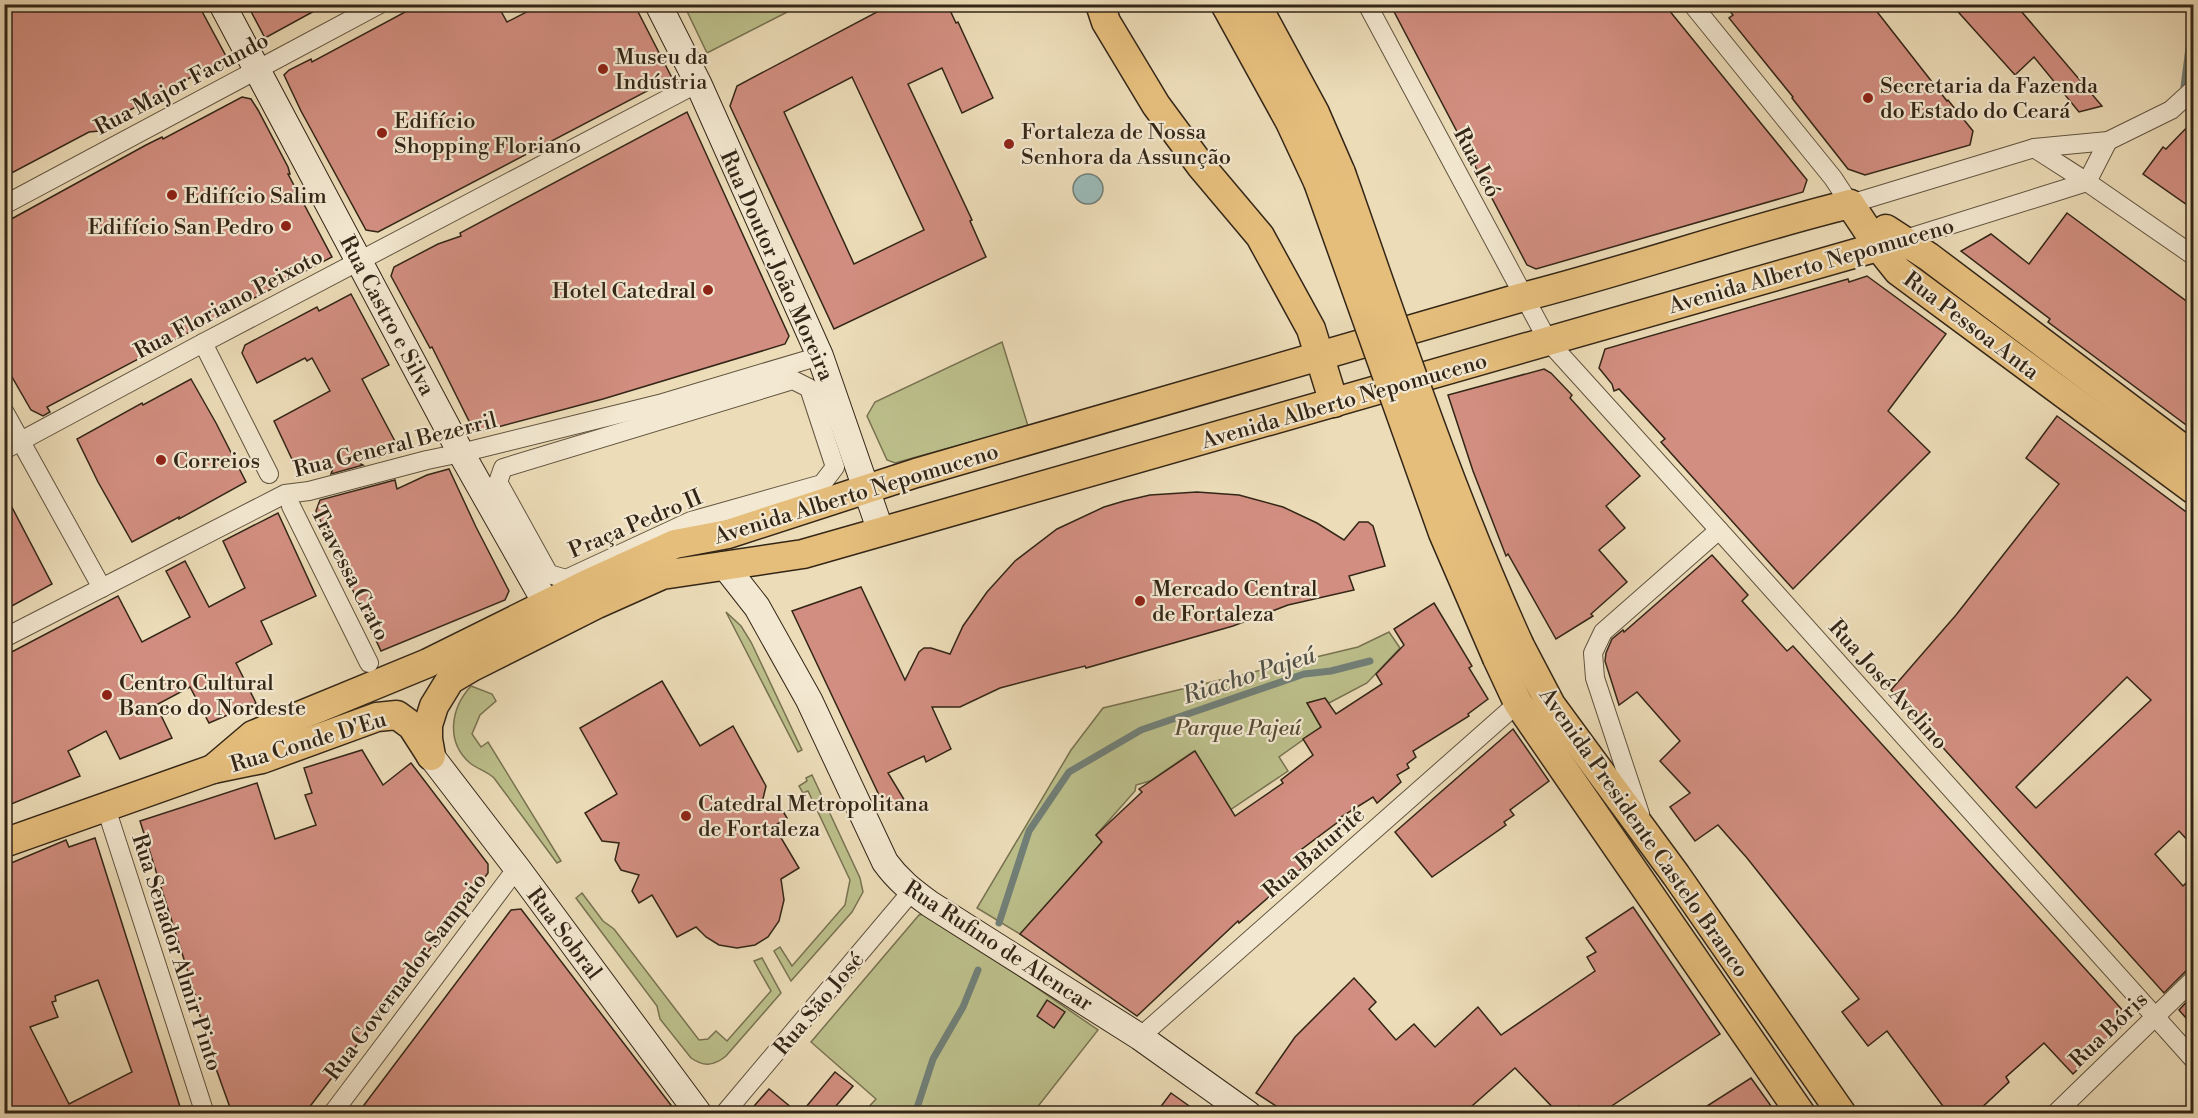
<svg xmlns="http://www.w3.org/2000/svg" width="2198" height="1118" viewBox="0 0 2198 1118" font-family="'Libre Bodoni',serif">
<rect width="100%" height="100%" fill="#ecdcb8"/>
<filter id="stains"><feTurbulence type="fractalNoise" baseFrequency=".00333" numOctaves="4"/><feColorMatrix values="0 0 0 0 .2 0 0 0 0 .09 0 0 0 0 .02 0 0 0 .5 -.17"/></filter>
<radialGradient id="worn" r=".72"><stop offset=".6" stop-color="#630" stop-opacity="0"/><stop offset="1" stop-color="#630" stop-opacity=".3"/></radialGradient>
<g fill="#bcbf8b" stroke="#787251" stroke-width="1.5">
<path d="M684 5H801L707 53Z"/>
<path d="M1002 342 1028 426 895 463 887 460 867 416 875 402Z"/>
<path d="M726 612 741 626 751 642 802 750 798 752Z"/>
<path d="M1389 632 1400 648 1367 683 1329 703 1325 698 1307 703 1321 727 1279 757 1288 771 1230 810 1194 751 1150 781 1136 785 1135 791 1096 835 1102 842 1020 934 977 908 1071 750 1103 708 1358 647Z"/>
<path d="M471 686 492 694 496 701 480 715 472 734 481 747 488 742 561 861 557 863 494 778C487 771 477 769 470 763 445 741 451 708 471 686Z"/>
<path d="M812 775 860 878 863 892 852 912 791 981 774 951 780 947 792 966 845 905 850 880 808 791 803 793 799 786 807 781 806 778Z"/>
<path d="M582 893 603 921 614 929 699 1040 708 1039 716 1031 727 1041 771 991 754 961 762 958 781 993 726 1056C714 1066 704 1067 691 1058L660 1019 657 1006 576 898Z"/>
<path d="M928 913 1098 1030 1032 1114 863 1113 876 1099 811 1042 919 915Z"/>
</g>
<circle fill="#9bbab7" stroke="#717f77" stroke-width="1.5" cx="1088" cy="189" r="15"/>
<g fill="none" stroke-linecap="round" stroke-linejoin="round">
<g stroke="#717f77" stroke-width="7">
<path d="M2184 87 2192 24 2191 4"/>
<path d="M999 923 1029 831 1069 772 1141 730 1304 674 1331 671 1370 661"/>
<path d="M915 1114 933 1059 963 1007 978 970"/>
</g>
</g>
<g fill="#d28e80" stroke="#332617" stroke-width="1.5" fill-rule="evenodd">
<path d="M4 4H198L227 58 102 125 99 131 89 132 4 177Z"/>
<path d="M247 4H327L265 38Z"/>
<path d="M420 4H497L507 22 542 4H634L672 78 378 232 366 230 301 111 284 75 289 70 311 59 312 62Z"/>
<path d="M892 4H947L956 23 958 22 993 98 962 113 942 68 908 84 972 220 970 221 986 257 834 329 730 106 737 86ZM852 77 924 230 854 264 784 112Z"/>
<path d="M1390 4H1664L1807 180 1803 192 1536 269 1527 265Z"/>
<path d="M1724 4H1871L1947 101 1948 100 1973 131 1970 145 1865 175 1848 169 1792 98 1793 97 1729 18 1733 15Z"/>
<path d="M1951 4H2015L2102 106 2079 112 2034 57 2015 75Z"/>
<path d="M242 97 251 99 258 110 288 167 290 174H288L332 257 47 407 50 412 43 416 31 410 4 363V223L146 145 162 137 163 139Z"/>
<path d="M687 112 789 336 785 344 603 399 475 433 432 347 430 348 391 276 394 267 438 244 461 236 460 233Z"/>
<path d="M2193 121V209L2143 174 2163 147 2166 149Z"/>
<path d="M2067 213 2193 306V430L2048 322 2050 319 1961 251 1991 234 2029 264Z"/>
<path d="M1867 276 1946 334 1888 411 1930 452 1793 589 1661 442 1665 439 1619 389 1614 391 1612 384 1599 368 1605 349 1848 279 1849 282Z"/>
<path d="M351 294 389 365 362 379 397 445 388 448 389 455 357 462 363 465 331 474 333 468 305 475 298 472 274 421 330 391 312 358 307 361 305 358 257 383 242 353 245 345 317 307 319 311Z"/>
<path d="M1544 369 1551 373 1572 395 1570 398 1640 476 1606 506 1625 528 1599 550 1627 582 1591 614 1593 616 1556 639 1508 554 1506 556 1473 471 1448 395Z"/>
<path d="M191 379 216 423 246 482 179 519V517L132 542 98 482 77 439 142 403 143 405Z"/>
<path d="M2057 416 2193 517V846L2179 831 2155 854 2183 886 2193 876V968L2186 971 2164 993 1891 690 1956 615 2059 484 2026 458ZM2127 677 2151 700 2036 808 2016 787Z"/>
<path d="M449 469 476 527 509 591 505 600 381 651 316 511 320 500 395 480 397 489 427 475Z"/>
<path d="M4 492 52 584 10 607 4 596Z"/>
<path d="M1197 492 1239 495 1283 507 1317 523 1344 540 1359 522H1368L1373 526 1385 566 1349 576 1354 590 1288 605 1233 626 1086 668 1085 666 1053 674 1000 688 960 707H932L951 749 926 762 924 756 888 773 905 801 887 812 792 611 861 587 905 680 919 652 924 648H931L950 654 963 626 987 592 1015 561 1057 529 1104 507 1124 501 1150 495Z"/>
<path d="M278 513 316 596 261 621 272 644 236 663 256 703 209 723 190 687 156 705 172 738 120 759 106 731 68 751 80 776 4 807V656L118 596 142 642 190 617 166 571 185 561 209 607 245 588 223 541Z"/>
<path d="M1712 555 1748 595 1742 601 1787 651 1793 646 2126 1014V1022L2073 1074 2044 1043 2006 1077 2009 1082 1976 1113H1948L1887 1031 1868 1046 1842 1012 1859 999 1747 858 1718 825 1695 841 1670 807 1690 793 1660 761 1680 741 1637 692 1619 705 1605 661 1606 653 1612 639 1623 630 1624 632Z"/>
<path d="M1434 603 1472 666 1469 668 1488 699 1468 714 1469 716 1413 751 1416 757 1407 764 1409 768 1397 775 1401 782 1377 803 1373 797 1341 817 1342 819 1302 849 1309 862 1239 923 1238 921 1137 1016 1020 934 1102 842 1096 835 1142 792 1139 789 1195 751 1235 816 1283 783 1281 780 1313 755 1303 739 1321 727 1307 703 1325 698 1336 714 1382 684 1376 674 1404 645 1394 629Z"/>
<path d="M662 681 700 746 733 726 766 786 762 803 780 806 787 818 774 826 799 868 781 879 784 900 779 921 768 937 755 945 737 948 719 945 706 937 696 927 677 937 652 895 639 903 632 891 639 875 621 870 615 860 619 843 602 841 585 813 617 794 580 728Z"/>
<path d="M1513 729 1549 781 1510 810 1514 815 1504 822 1506 825 1432 877 1395 832Z"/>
<path d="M362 750 383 785 411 763 488 864V873L305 1113H232L205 1038 195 994 140 821 257 783 275 839 316 825 305 795 312 793 304 768Z"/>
<path d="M95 838 182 1113H13L11 1109 4 1112V866L66 840 69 847ZM98 980 132 1072 69 1104 30 1027 58 1017 52 1002 56 1001 55 996Z"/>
<path d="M1633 907 1720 1034 1601 1113H1584L1579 1106 1567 1113H1558L1515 1068 1464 1113H1287L1256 1093 1295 1037 1354 978 1376 1002 1369 1009 1396 1040 1414 1024 1435 1047 1478 1007 1501 1035 1595 971 1587 957 1596 952 1586 938Z"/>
<path d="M521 909 677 1113H358L511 910Z"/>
<path d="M2193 995V1026L2179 1010Z"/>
<path d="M1047 1000 1065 1012 1054 1028 1037 1016Z"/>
<path d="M835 1072 853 1086 830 1113H801Z"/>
<path d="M1751 1078 1776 1113H1696Z"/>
<path d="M769 1089 798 1113H748Z"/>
<path d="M1171 1093 1199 1113H1156Z"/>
</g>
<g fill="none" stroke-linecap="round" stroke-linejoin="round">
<g stroke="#61543f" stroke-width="20">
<g id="street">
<path d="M1367 4 1548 341 1719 530 2194 1060"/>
<path d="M1692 4 1833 178 1850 204 2034 148 2108 141 2171 110 2194 89"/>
<path d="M2034 148 2087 182 2194 256"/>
<path d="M4 205 380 4"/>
<path d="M1902 240 2087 182 2108 141"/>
<path d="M203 343 269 474"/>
<path d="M793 380 809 388 835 467 822 484 691 521 566 579 549 574 498 482 503 468Z"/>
<path d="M4 411 102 588"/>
<path d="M4 450 203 343 698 83"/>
<path d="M291 506 369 663"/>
<path d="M4 638 285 494 309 491 427 460 461 453 659 404 820 356"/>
<path d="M105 805 205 1114"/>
<path d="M1640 814 1595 678 1593 653 1603 632 1719 530"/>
<path d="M1140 1037 1518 703"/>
<path d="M332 1114 517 868"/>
<path d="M724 1114 912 891"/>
<path d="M2055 1114 2194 979"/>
</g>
</g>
<g stroke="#332617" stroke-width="28">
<g id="secondary">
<path d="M222 4 461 453 556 621"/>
<path d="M658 4 698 83 820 356 881 532"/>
<path d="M724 565 757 607 809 700 885 862C898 880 912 891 930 904L1140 1037 1248 1114"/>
<path d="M431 756 517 868 699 1114"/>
</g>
</g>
<g stroke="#332617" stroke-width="31">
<g id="primary">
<path d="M1100 4 1106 22 1156 105 1201 166 1260 236 1311 329 1334 403"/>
<path d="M1225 4 1290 122 1318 182"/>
<path d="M1256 4 1315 113 1341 173"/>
<path d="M1850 204 1878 246 1898 271 2194 490"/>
<path d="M1886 229 1929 257 2194 457"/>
<path d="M1520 646 1551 705 1676 875 1842 1114"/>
<path d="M1497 658 1518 703 1801 1114"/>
<path d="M431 756 428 739V725L434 706 450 680 472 667 597 604 662 575 803 554 1902 240"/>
<path d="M213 769 253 735 428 663 587 584 675 544 728 534 916 473 1523 297C1633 269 1740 231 1850 204"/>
<path d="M4 843 213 769 262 759 377 717 397 715 412 726 430 754"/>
</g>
</g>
<use href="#street" stroke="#f3e8d1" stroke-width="18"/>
<use href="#secondary" stroke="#f3e8d1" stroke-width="26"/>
<use href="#primary" stroke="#e6be7c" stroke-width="28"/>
<g stroke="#332617" stroke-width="31" stroke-linecap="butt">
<g id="primary-bridge">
<path d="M1341 173C1397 332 1450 493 1520 646"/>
<path d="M1318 182 1443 533 1497 658"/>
</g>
</g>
<use href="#primary-bridge" stroke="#e6be7c" stroke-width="28"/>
</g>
<g fill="#8f2418" stroke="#f3e8d1" stroke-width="2">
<circle cx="603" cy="69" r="6"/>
<circle cx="1868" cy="98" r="6"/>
<circle cx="382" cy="133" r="6"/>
<circle cx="1009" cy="144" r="6"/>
<circle cx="172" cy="195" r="6"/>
<circle cx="286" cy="226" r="6"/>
<circle cx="708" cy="290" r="6"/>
<circle cx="161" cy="460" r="6"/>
<circle cx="1140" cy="601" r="6"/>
<circle cx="107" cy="695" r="6"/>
<circle cx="686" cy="816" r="6"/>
</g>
<g text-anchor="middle" stroke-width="4.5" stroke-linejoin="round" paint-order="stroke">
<g font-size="22" fill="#332617" stroke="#f3e8d1" text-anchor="start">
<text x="615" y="64">Museu da<tspan x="615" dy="25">Indústria</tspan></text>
<text x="1880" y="93">Secretaria da Fazenda<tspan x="1880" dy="25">do Estado do Ceará</tspan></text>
<text x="394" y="128">Edifício<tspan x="394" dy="25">Shopping Floriano</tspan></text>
<text x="1021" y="139">Fortaleza de Nossa<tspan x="1021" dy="25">Senhora da Assunção</tspan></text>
<text x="184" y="203">Edifício Salim</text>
<text x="274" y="234" text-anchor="end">Edifício San Pedro</text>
<text x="696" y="298" text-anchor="end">Hotel Catedral</text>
<text x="173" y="468">Correios</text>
<text x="1152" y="596">Mercado Central<tspan x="1152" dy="25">de Fortaleza</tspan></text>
<text x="119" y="690">Centro Cultural<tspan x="119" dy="25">Banco do Nordeste</tspan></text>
<text x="698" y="811">Catedral Metropolitana<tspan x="698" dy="25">de Fortaleza</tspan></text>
</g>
<g font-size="22" fill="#332617" stroke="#f3e8d1">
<text transform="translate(181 83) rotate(-28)" y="8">Rua Major Facundo</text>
<text transform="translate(1478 162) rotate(62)" y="8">Rua Icó</text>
<text transform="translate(778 265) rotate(66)" y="8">Rua Doutor João Moreira</text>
<text transform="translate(1811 265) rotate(-16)" y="8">Avenida Alberto Nepomuceno</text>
<text transform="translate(228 303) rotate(-28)" y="8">Rua Floriano Peixoto</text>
<text transform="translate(388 315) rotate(62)" y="8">Rua Castro e Silva</text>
<text transform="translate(1972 325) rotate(37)" y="8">Rua Pessoa Anta</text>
<text transform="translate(1344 400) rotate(-16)" y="8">Avenida Alberto Nepomuceno</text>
<text transform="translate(395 444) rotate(-14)" y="8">Rua General Bezerril</text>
<text transform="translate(856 493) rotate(-17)" y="8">Avenida Alberto Nepomuceno</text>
<text transform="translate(635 523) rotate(-23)" y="8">Praça Pedro II</text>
<text transform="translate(351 573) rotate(63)" y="8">Travessa Crato</text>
<text transform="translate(1889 684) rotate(48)" y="8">Rua José Avelino</text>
<text transform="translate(308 741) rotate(-17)" y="8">Rua Conde D'Eu</text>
<text transform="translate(1645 832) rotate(55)" y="8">Avenida Presidente Castelo Branco</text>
<text transform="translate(1313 852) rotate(-41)" y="8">Rua Baturité</text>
<text transform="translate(565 933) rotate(53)" y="8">Rua Sobral</text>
<text transform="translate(999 945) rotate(33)" y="8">Rua Rufino de Alencar</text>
<text transform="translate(178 952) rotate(72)" y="8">Rua Senador Almir Pinto</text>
<text transform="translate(405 976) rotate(-53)" y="8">Rua Governador Sampaio</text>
<text transform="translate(818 1003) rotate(-50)" y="8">Rua São José</text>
<text transform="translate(2108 1029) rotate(-44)" y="8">Rua Bóris</text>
</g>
<g font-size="22" font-style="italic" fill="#554c34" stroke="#f3e8d1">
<text x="1238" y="735">Parque Pajeú</text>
</g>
<g font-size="24" font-style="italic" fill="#525247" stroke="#f3e8d1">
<text transform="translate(1249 675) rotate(-18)" y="8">Riacho Pajeú</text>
</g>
</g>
<rect width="2198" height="1118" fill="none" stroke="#ecdcb8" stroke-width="24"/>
<rect x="6" y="6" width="2186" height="1106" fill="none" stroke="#332617" stroke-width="3"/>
<rect x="12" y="12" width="2174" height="1094" fill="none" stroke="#332617" stroke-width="1.5"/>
<rect width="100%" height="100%" filter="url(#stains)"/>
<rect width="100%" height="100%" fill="url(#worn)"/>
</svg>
